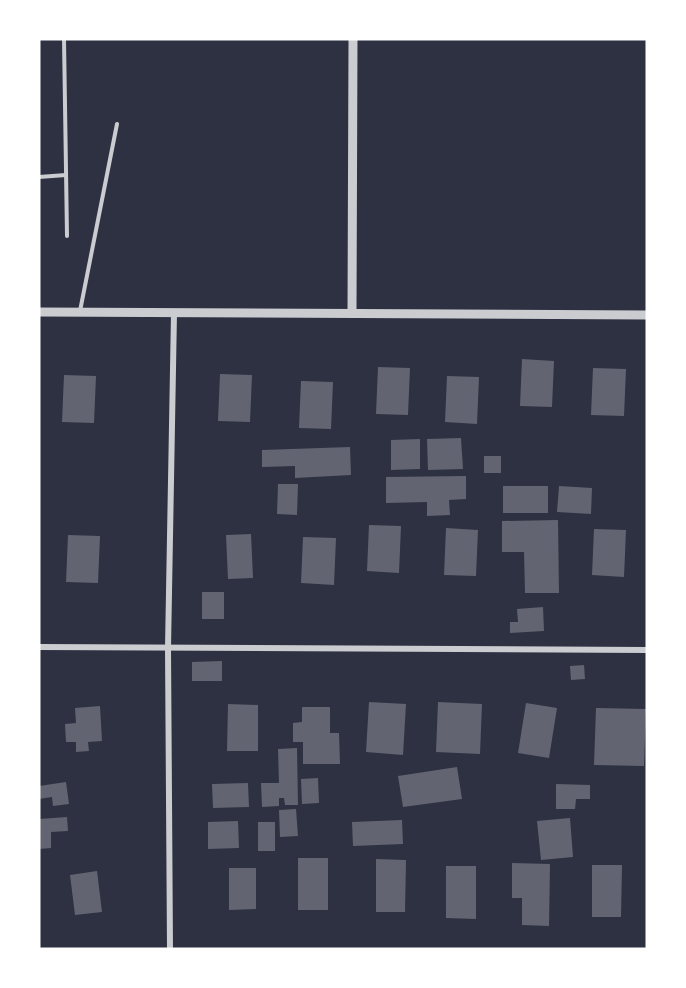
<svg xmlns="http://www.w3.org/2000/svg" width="686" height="988" viewBox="0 0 686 988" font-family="Lato,sans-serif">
<rect width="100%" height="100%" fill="#2d3142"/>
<g fill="#626471">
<path d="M522 359 554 361 552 407 520 406Z"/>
<path d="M378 367 410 368 408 415 376 414Z"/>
<path d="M593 368 626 369 624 416 591 415Z"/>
<path d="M220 374 252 375 250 422 218 421Z"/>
<path d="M64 375 96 376 94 423 62 422Z"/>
<path d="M447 376 479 377 477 424 445 422Z"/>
<path d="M301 381 333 382 331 429 299 428Z"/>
<path d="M461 438 463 469 428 470 427 439Z"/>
<path d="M420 439V469L391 470V440Z"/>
<path d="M350 447 351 475 295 478V466L262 467V450Z"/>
<rect x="484" y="456" width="17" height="17"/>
<path d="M466 476V499L449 500 450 515 427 516V502L386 503V477Z"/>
<path d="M278 484H298L297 515 277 514Z"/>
<rect x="503" y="486" width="45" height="27"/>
<path d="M559 486 592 488 591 514 557 512Z"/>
<path d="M558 520 559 593H525L524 552H502V521Z"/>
<path d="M369 525 401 526 399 573 367 571Z"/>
<path d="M446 528 478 530 476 576 444 575Z"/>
<path d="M594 529 626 530 624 577 592 575Z"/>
<path d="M251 534 253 578 228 579 226 535Z"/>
<path d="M68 535 100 536 98 583 66 582Z"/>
<path d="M303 537 336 538 334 585 301 583Z"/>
<rect x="202" y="592" width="22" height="27"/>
<path d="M543 607 544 631 510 633V622H518L517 609Z"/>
<path d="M222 661V681H192V662Z"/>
<path d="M584 665 585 679 571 680 570 666Z"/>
<path d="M369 702 406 704 403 755 366 752Z"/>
<path d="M438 702 482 704 480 754 436 752Z"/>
<path d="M526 703 557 708 549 758 518 753Z"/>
<path d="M228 704 258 705V751H227Z"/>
<path d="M100 706 102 741 88 742 89 751 76 752V742H66L65 724 76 723 75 708Z"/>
<path d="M302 707H330V733H339L340 764H303V742H293V723L302 722Z"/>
<path d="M596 708 646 709 644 766 594 765Z"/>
<path d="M297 748 298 805H285L284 798H279V806L262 807 261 783H279L278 749Z"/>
<path d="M457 767 462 799 403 807 398 776Z"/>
<path d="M318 778 319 803 302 804 301 779Z"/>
<path d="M66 782 69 804 53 806 52 797 39 799V786Z"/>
<path d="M248 783 249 807 213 808 212 784Z"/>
<path d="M556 784 590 785V799H576L575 809H556Z"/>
<path d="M296 809 298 836 280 837 279 810Z"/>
<path d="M67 817 68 831 51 832V848L39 849V819Z"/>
<path d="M570 818 573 857 541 860 537 821Z"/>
<path d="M402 820 403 844 353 846 352 822Z"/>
<path d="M238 821 239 848 208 849V822Z"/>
<rect x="258" y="822" width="17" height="29"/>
<rect x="298" y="858" width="30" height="52"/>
<path d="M376 859 406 860 405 912H376Z"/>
<path d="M512 863 550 864 549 926 522 925V898H512Z"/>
<path d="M592 865H622L621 917H592Z"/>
<path d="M446 866H476V919L446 918Z"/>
<path d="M229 868H256V909L229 910Z"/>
<path d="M97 871 102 912 75 915 70 875Z"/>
</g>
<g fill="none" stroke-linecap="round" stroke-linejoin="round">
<g stroke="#caccd0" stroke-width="4">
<path d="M64 39 67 236"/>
<path d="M39 177 66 175"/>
<path d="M80 311 117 124"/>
</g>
<g stroke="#caccd0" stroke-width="6">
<path d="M39 647 647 650"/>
<path d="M170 949 168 648 174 313"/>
</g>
<g stroke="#caccd0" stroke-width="9">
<path d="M39 312 647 315"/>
<path d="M352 313 353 39"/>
</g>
</g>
<rect width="686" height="988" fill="none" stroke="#ffffff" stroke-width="81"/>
</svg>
